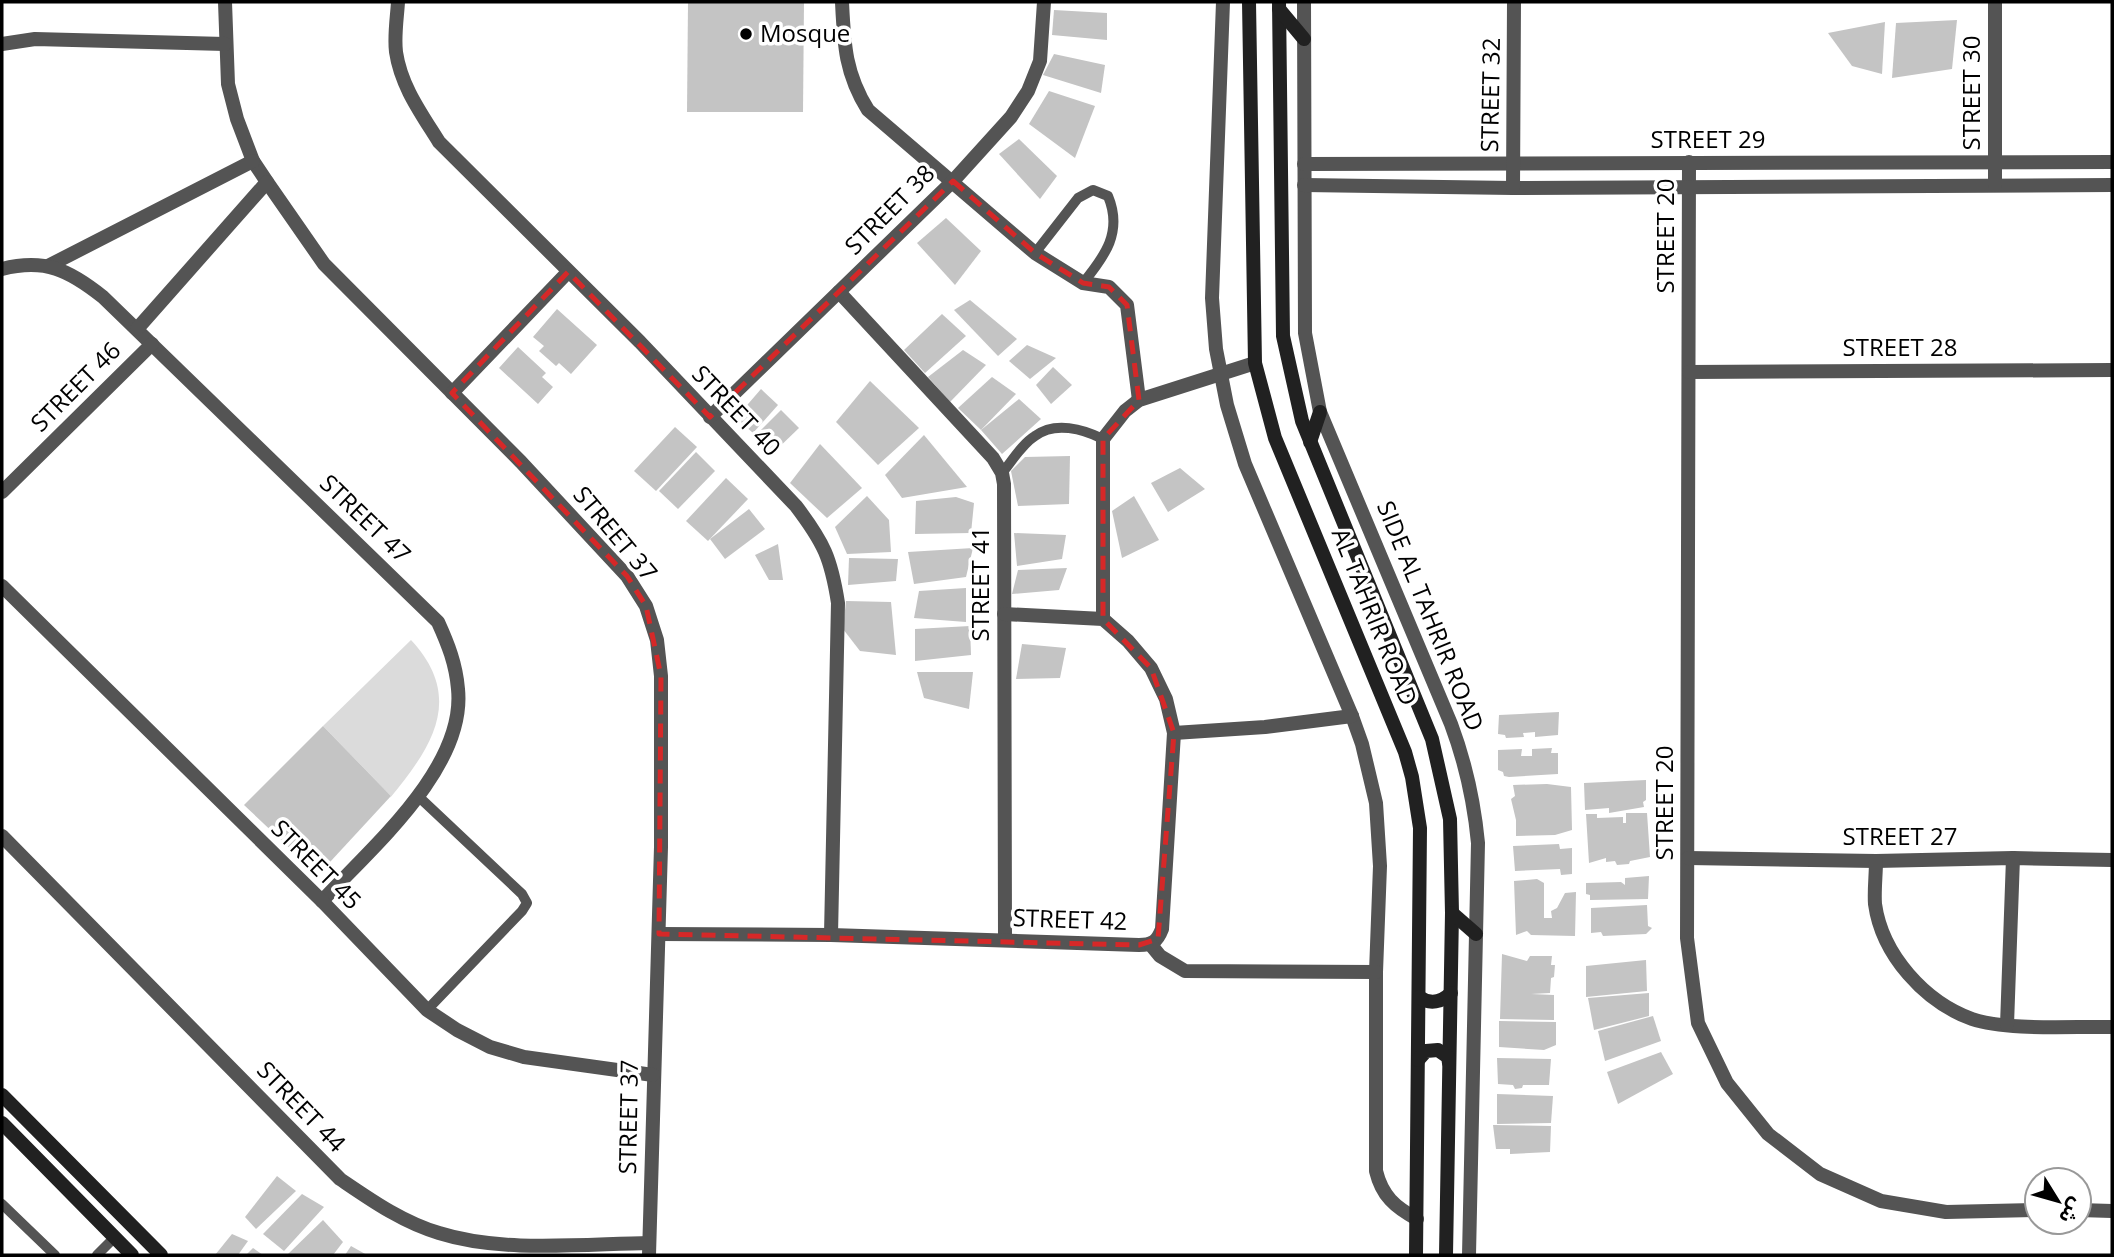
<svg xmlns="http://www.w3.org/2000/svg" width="2114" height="1257" viewBox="0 0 2114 1257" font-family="'Open Sans','Noto Sans Arabic',sans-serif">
<rect width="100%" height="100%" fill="#fff"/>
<path fill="#dbdbdb" d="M411 640C465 698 432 747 390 798L391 796 323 726Z"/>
<g fill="#c4c4c4">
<path d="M688 2H804L803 112H687Z"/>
<path d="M1054 10 1107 13V40L1052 35Z"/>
<path d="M1957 20 1952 69 1892 78 1896 23Z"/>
<path d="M1885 22 1882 74 1852 66 1828 33Z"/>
<path d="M1054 54 1105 65 1101 93 1043 75Z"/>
<path d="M1049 91 1095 106 1075 158 1029 124Z"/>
<path d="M1019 139 1057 176 1040 199 999 154Z"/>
<path d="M946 218 981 251 955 285 917 243Z"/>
<path d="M970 300 1017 339 998 356 954 310Z"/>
<path d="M557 309 597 345 571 374 559 363 556 366 539 351 544 346 533 337Z"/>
<path d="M942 314 966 336 925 373 904 350Z"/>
<path d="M1027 345 1056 358 1030 379 1009 361Z"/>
<path d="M518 347 546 373 542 377 553 387 538 404 499 368Z"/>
<path d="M963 350 986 365 950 402 928 377Z"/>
<path d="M1053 367 1072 385 1051 404 1036 385Z"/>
<path d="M992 377 1016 394 981 430 958 408Z"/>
<path d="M870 381 919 428 878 465 836 422Z"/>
<path d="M761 389 778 405 753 433 736 418Z"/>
<path d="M1019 399 1041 419 1002 454 981 430Z"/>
<path d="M781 410 799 428 771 455 754 437Z"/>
<path d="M675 427 697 447 656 491 634 471Z"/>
<path d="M924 435 967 487 902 498 885 475Z"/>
<path d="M820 444 862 488 827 518 790 483Z"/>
<path d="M696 452 715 471 678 509 659 491Z"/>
<path d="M1070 456 1069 504 1018 506 1011 471 1025 457Z"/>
<path d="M1180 468 1205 489 1168 512 1151 483Z"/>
<path d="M726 478 748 499 708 541 686 521Z"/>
<path d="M867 496 889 520 891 552 847 554 835 527Z"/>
<path d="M1134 496 1159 540 1122 558 1112 511Z"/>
<path d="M956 497 974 503 971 533 915 534 916 501Z"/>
<path d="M749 509 765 529 725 559 710 539Z"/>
<path d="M1014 533 1066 535 1062 559 1017 566Z"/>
<path d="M778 544 783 580H769L755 555Z"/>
<path d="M973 548 966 577 914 584 908 552Z"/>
<path d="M849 558 898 559 896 581 848 585Z"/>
<path d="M1067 568 1059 590 1012 594 1018 570Z"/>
<path d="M966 588V622L914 618 919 591Z"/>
<path d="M846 601 891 602 896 655 860 651 843 629Z"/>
<path d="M970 626 971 655 915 661V629Z"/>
<path d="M1022 644 1066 648 1060 678 1016 679Z"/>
<path d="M917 672H973L969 709 924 698Z"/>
<path d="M1559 712 1558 735 1535 737V732L1523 733 1524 737 1506 738 1505 735 1498 734 1499 715Z"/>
<path d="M323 726 391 796 318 875 244 805Z"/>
<path d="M1552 748 1551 753H1558V774L1509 777 1504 776 1503 772 1498 770V750L1522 749 1521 756H1532V749Z"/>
<path d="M1646 780V800L1643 802 1644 807 1609 813V808L1585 810 1584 783Z"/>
<path d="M1547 784 1571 787 1572 830 1555 835 1516 836V820L1511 799 1515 796 1513 785Z"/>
<path d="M1626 813H1647L1650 857 1630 861 1629 864 1617 865 1615 861 1606 862V858L1589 863 1586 814H1597V818L1623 817V823H1626Z"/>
<path d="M1559 844 1560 849 1572 848V874L1561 875 1560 869 1515 871 1513 846Z"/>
<path d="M1649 876 1648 899 1590 900V895L1586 894V883L1621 882 1625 885V878Z"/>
<path d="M1537 879 1544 883V918H1552L1551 911 1557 908 1565 893 1576 892 1575 936 1531 935 1527 931 1516 935 1514 881Z"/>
<path d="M1647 905 1648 926 1652 928 1646 934 1603 936 1601 932 1591 933V908Z"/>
<path d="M1502 954 1527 961 1530 956H1552L1551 965H1555L1554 977 1551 978 1550 993 1531 994 1554 995V1020L1500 1019Z"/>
<path d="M1646 960 1647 991 1586 997V966Z"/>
<path d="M1649 993V1016L1594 1030 1588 998Z"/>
<path d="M1653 1016 1661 1041 1605 1061 1598 1031Z"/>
<path d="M1499 1021 1556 1022V1045L1544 1050 1499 1047Z"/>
<path d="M1661 1052 1673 1074 1618 1104 1607 1072Z"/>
<path d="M1497 1058 1551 1059 1549 1085H1523L1522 1088 1515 1089 1513 1085 1498 1084Z"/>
<path d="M1497 1094 1553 1096 1551 1123 1497 1124Z"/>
<path d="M1493 1125 1551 1126 1550 1152 1510 1154V1149H1496Z"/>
<path d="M277 1176 296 1191 256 1229 245 1217Z"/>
<path d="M302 1194 324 1207 284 1251 263 1234Z"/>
<path d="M323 1220 343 1242 333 1255H287Z"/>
<path d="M232 1234 248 1241 238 1255H215Z"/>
<path d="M351 1246 367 1255H345Z"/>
<path d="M253 1248 263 1255H246Z"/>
</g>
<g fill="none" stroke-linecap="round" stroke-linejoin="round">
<g stroke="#545454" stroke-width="10">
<path d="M1035 253 1078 198 1093 190 1108 196C1123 232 1105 256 1083 283"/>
<path d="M1002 473C1012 461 1022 444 1035 436 1055 421 1083 429 1103 439"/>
<path d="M419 797 522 894 527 903 522 911 427 1010"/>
<path d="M2 1204 55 1255"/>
<path d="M97 1255 115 1237"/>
</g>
<g stroke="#545454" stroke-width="14">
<path d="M225 2 228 84 237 119 253 161 267 182 324 264 521 462 627 576 646 606 657 640 661 676V847L649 1255"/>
<path d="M398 2C397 18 394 36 396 52 401 86 421 113 439 142L640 342 796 506C824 543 831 558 838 603L831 935"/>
<path d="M842 2C844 44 845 73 868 110L1035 253 1083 283 1109 287 1127 305 1139 400"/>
<path d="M1223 2 1212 298 1216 349 1227 405 1245 464 1352 716 1362 744 1376 803 1380 866 1376 972V1171C1382 1196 1395 1207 1417 1219"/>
<path d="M1304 2 1305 333 1320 412 1451 724C1466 764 1474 801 1478 843L1469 1255"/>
<path d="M2 44 35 39 225 44"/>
<path d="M1689 162 1687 938 1698 1023 1727 1083 1768 1134 1820 1174 1881 1201 1946 1212 2037 1210"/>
<path d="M1304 164 2112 162"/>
<path d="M1304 185 1513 188 2112 185"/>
<path d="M1995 185V2"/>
<path d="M1513 188 1514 2"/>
<path d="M48 266 253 161"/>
<path d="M2 269C45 258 69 270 103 297L438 622C448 644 456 664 458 689 466 768 371 848 322 901"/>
<path d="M839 292 993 458 1002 473 1004 484 1005 940"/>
<path d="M137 329 267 182"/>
<path d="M1689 372 2112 370"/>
<path d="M452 393 568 272"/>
<path d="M710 417 953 181 1011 117 1028 91 1040 61 1044 2"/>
<path d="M2 492 152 344"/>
<path d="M2 586 322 901 427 1010 457 1030 490 1047 524 1057 653 1075"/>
<path d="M1103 619V439L1125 411 1139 400 1255 363"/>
<path d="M1174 733 1265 727 1352 716"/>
<path d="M2 836 340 1179C371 1200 402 1222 439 1233 502 1253 583 1244 649 1243"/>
<path d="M1688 858 1876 861 2013 858 2112 860"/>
<path d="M1876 861C1876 875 1874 890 1875 904 1882 955 1925 1002 1972 1019 2007 1031 2074 1026 2112 1027"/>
<path d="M659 934 831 935 1139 945C1152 945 1157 942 1162 929L1174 733 1166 699 1151 668 1128 641 1103 619 1004 614"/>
<path d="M1151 945 1160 956 1185 971 1376 972"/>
<path d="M2007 1025 2013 858"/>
<path d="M2079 1210 2112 1211"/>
</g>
<g stroke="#212121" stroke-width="14">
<path d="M1249 2 1255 363 1275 438 1405 752 1412 777 1420 828 1416 1255"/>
<path d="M1279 2 1283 336 1302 421 1432 739 1450 819 1452 913 1446 1255"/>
<path d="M1279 9 1304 39"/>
<path d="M1310 442 1320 412"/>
<path d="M1452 913 1476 934"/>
<path d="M1419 997C1430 1005 1442 1002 1451 993"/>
<path d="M1418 1060 1426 1051 1438 1050 1448 1057 1449 1063"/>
<path d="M2 1095 161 1255"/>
<path d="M2 1123 132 1255"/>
</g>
</g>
<path fill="none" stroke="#d62828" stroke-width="5" stroke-dasharray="14 9" stroke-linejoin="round" d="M953 181 1035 253 1083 283 1109 287 1127 305 1139 400 1103 439V619L1151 668 1174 733 1158 939 1139 945 659 934 661 676 646 606 627 576 452 393 568 272 710 417Z"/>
<circle fill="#000" stroke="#fff" stroke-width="2.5" cx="746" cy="34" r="7"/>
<g text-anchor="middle" stroke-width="7" stroke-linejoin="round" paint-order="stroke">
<g font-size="24" fill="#000" stroke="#fff" text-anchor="start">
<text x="760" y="42">Mosque</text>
</g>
<g font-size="24" fill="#000" stroke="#fff">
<text transform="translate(1972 93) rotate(-90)" y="8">STREET 30</text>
<text transform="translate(1491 95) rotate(-89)" y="8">STREET 32</text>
<text x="1708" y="148">STREET 29</text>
<text transform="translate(890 210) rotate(-45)" y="8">STREET 38</text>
<text transform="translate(1666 236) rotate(-90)" y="8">STREET 20</text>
<text x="1900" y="356">STREET 28</text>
<text transform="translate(76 387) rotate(-45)" y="8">STREET 46</text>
<text transform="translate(736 411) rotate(46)" y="8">STREET 40</text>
<text transform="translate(365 519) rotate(44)" y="8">STREET 47</text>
<text transform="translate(615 534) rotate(50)" y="8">STREET 37</text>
<text transform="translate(981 584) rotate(-90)" y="8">STREET 41</text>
<text transform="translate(1430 616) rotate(68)" y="8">SIDE AL TAHRIR ROAD</text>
<text transform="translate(1374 617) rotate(68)" y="8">AL TAHRIR ROAD</text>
<text transform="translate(1665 803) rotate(-90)" y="8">STREET 20</text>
<text x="1900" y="845">STREET 27</text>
<text transform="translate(316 865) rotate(45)" y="8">STREET 45</text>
<text transform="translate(1070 920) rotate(2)" y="8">STREET 42</text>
<text transform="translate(301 1107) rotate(46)" y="8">STREET 44</text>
<text transform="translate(629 1117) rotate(-89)" y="8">STREET 37</text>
</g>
</g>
<rect width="2114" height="1257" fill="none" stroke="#000000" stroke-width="7"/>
<g transform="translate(2058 1201) rotate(127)"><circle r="33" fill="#ffffff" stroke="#999999" stroke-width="2"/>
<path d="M0-5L12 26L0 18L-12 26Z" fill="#000000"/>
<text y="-10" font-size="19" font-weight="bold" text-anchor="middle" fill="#000000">ش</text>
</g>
</svg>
